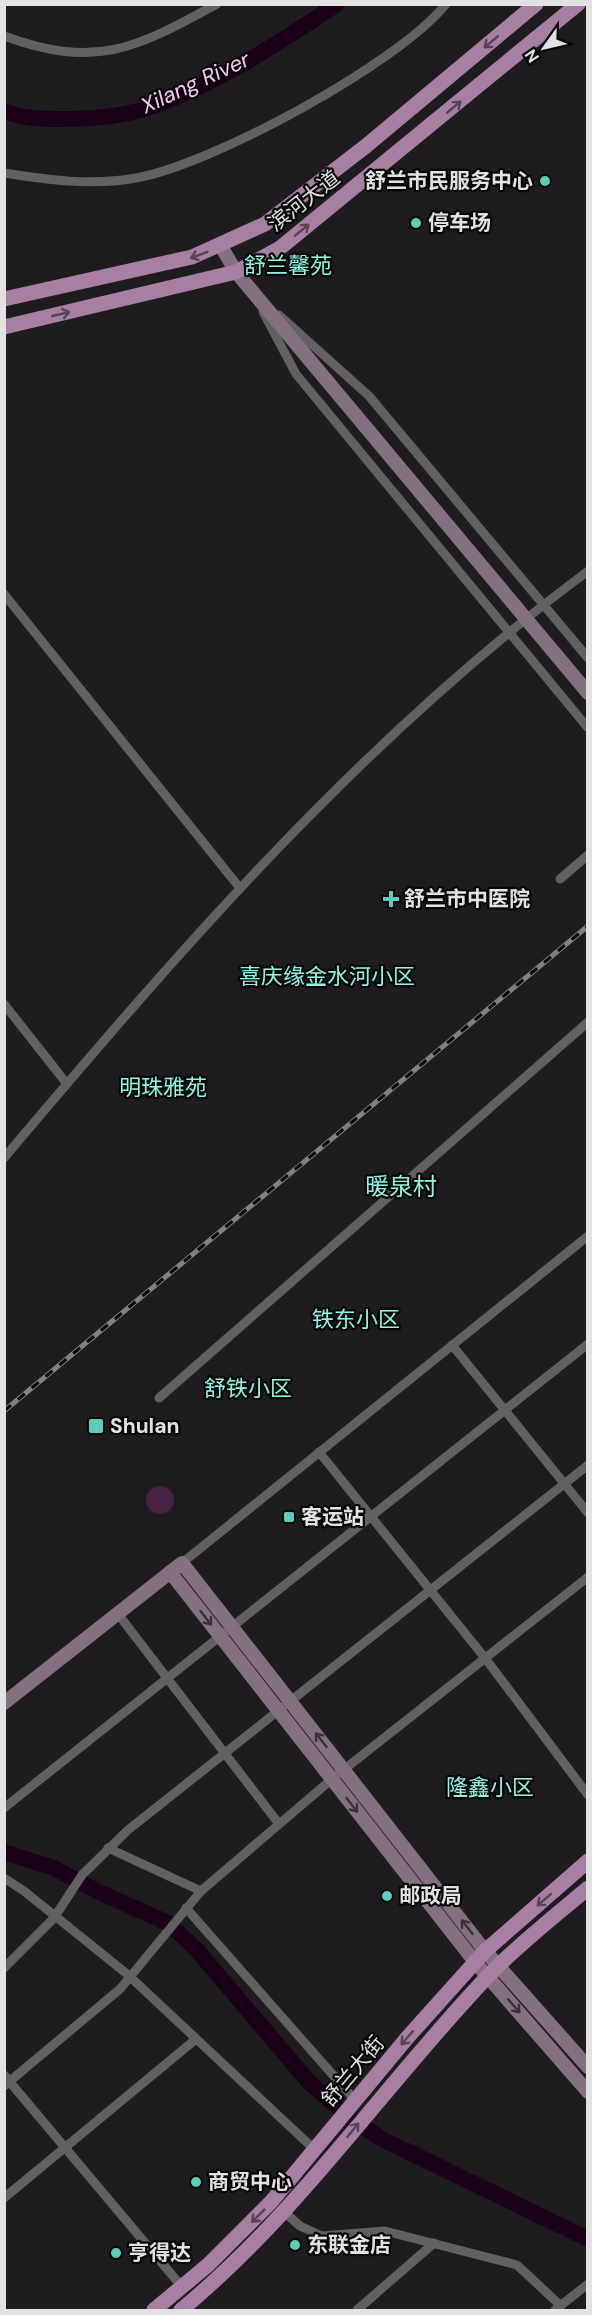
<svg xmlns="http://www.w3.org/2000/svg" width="592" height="2315" viewBox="0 0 592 2315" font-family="'DM Sans','Noto Sans SC',sans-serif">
<rect width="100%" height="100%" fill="#1e1c1e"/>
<circle fill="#482245" cx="160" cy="1500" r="14"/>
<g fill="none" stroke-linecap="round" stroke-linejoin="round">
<g stroke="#1b0019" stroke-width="16">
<path d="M4 111C23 119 43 119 63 119 90 119 119 117 144 109 212 87 278 44 337 4"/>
<path d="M4 1852 54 1868 97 1891 168 1923 196 1949 308 2081 350 2118 382 2139 588 2239"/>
</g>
<g stroke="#636062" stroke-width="9">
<path d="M4 36C97 70 136 48 217 4"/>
<path d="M4 173C48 180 91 186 136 178 211 165 398 64 446 4"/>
<path d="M263 312 296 374 588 728"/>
<path d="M279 315 369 396 588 658"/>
<path d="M4 594 239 887"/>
<path d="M560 879 588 855"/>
<path d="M4 1004 67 1084"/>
<path d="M4 1158C183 946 364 737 588 571"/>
<path d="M452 1345 588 1513"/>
<path d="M159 1398 588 1022"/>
<path d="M319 1452 485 1658 588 1795"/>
<path d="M182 1563 588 1236"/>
<path d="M118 1614 279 1824"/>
<path d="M4 1808 588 1344"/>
<path d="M108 1848 201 1891"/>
<path d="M4 1878 24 1891 127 1974 315 2150"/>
<path d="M186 1908 355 2100"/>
<path d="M4 1968 54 1918 82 1875 128 1830 588 1465"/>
<path d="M4 2075 182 2287"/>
<path d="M4 2086 120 1989 201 1891 332 1779 588 1577"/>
<path d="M4 2198 196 2039"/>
<path d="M284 2212 300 2226 322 2236 385 2231 517 2265 561 2306"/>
<path d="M357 2310 434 2243"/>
<path d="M555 2310 588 2284"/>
</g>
<g stroke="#857082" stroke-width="14">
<path d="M221 246 236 272 588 693"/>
<path d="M170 1572 475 1962 588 2092"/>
<path d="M4 1703 182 1563 485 1951 588 2067"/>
</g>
<g stroke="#a77fa2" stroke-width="15">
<path d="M4 299 192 257 265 224 366 146 536 4"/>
<path d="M4 327 236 272 280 248 578 4"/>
<path d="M154 2310 208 2265 271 2202 407 2038 485 1951 588 1861"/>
<path d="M181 2310C299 2213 384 2085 489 1975 519 1944 555 1916 588 1888"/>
</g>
<g stroke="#828082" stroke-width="5">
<path id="rail" d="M4 1411 588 926"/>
</g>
<use href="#rail" stroke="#080708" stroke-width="3" stroke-dasharray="9" stroke-linecap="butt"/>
</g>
<defs><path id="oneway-shaft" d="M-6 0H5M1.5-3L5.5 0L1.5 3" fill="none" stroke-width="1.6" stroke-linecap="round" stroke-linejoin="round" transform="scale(1.5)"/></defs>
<g stroke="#584355">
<use href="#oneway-shaft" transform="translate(491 42) rotate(140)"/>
<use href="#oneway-shaft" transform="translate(454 107) rotate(-40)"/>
<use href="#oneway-shaft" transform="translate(302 230) rotate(-39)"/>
<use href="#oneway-shaft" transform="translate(199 255) rotate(160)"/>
<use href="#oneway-shaft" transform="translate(61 314) rotate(-13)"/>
<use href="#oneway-shaft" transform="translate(544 1900) rotate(139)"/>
<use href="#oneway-shaft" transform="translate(407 2038) rotate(131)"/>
<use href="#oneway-shaft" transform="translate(353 2130) rotate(-50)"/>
<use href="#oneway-shaft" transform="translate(258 2216) rotate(135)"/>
</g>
<g stroke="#3a3139">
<use href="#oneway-shaft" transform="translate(206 1618) rotate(52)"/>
<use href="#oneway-shaft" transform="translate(321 1740) rotate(-128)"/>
<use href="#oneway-shaft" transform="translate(352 1805) rotate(52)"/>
<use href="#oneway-shaft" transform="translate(467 1927) rotate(-128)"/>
<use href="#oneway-shaft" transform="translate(514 2006) rotate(49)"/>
</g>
<g fill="#5bcebb" stroke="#080708" stroke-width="2">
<circle cx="545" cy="181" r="6"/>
<circle cx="416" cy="223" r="6"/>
<path d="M388 890h6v6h6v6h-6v6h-6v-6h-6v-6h6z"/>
<rect x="88" y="1418" width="16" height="16" rx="3"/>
<rect x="283" y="1511" width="12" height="12" rx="3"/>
<circle cx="387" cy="1896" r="6"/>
<circle cx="196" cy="2182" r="6"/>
<circle cx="295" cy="2245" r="6"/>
<circle cx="116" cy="2253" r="6"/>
</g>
<g text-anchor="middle" stroke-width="4.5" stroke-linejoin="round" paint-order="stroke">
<g font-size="21" font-weight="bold" fill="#e3e2e3" stroke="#080708" text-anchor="start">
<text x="533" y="188" text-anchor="end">舒兰市民服务中心</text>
<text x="428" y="230">停车场</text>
<text x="404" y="906">舒兰市中医院</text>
<text x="110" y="1433">Shulan</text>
<text x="301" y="1524">客运站</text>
<text x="399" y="1903">邮政局</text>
<text x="208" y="2189">商贸中心</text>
<text x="307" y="2252">东联金店</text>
<text x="128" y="2260">亨得达</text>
</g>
<g font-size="21" fill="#e3e2e3" stroke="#080708">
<text transform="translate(304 201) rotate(-38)" y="7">滨河大道</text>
<text transform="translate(353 2071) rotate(-50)" y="7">舒兰大街</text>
</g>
<g font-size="22" font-style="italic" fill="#ffc6f7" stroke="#080708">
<text transform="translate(195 82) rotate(-25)" y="8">Xilang River</text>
</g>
<g font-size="22" fill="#90f6e4" stroke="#080708">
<text x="288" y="273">舒兰馨苑</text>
<text x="327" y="984">喜庆缘金水河小区</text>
<text x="163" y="1095">明珠雅苑</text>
<text x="356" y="1327">铁东小区</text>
<text x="248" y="1396">舒铁小区</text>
<text x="490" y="1795">隆鑫小区</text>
</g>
<g font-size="24" fill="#90f6e4" stroke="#080708">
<text x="401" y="1195">暖泉村</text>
</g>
</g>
<rect width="592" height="2315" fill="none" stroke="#e3e2e3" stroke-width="12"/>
<g transform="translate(544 48) rotate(236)" stroke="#080708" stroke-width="4.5" paint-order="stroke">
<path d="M0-4.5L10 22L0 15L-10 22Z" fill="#e3e2e3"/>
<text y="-9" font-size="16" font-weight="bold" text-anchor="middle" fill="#e3e2e3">N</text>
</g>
</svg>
